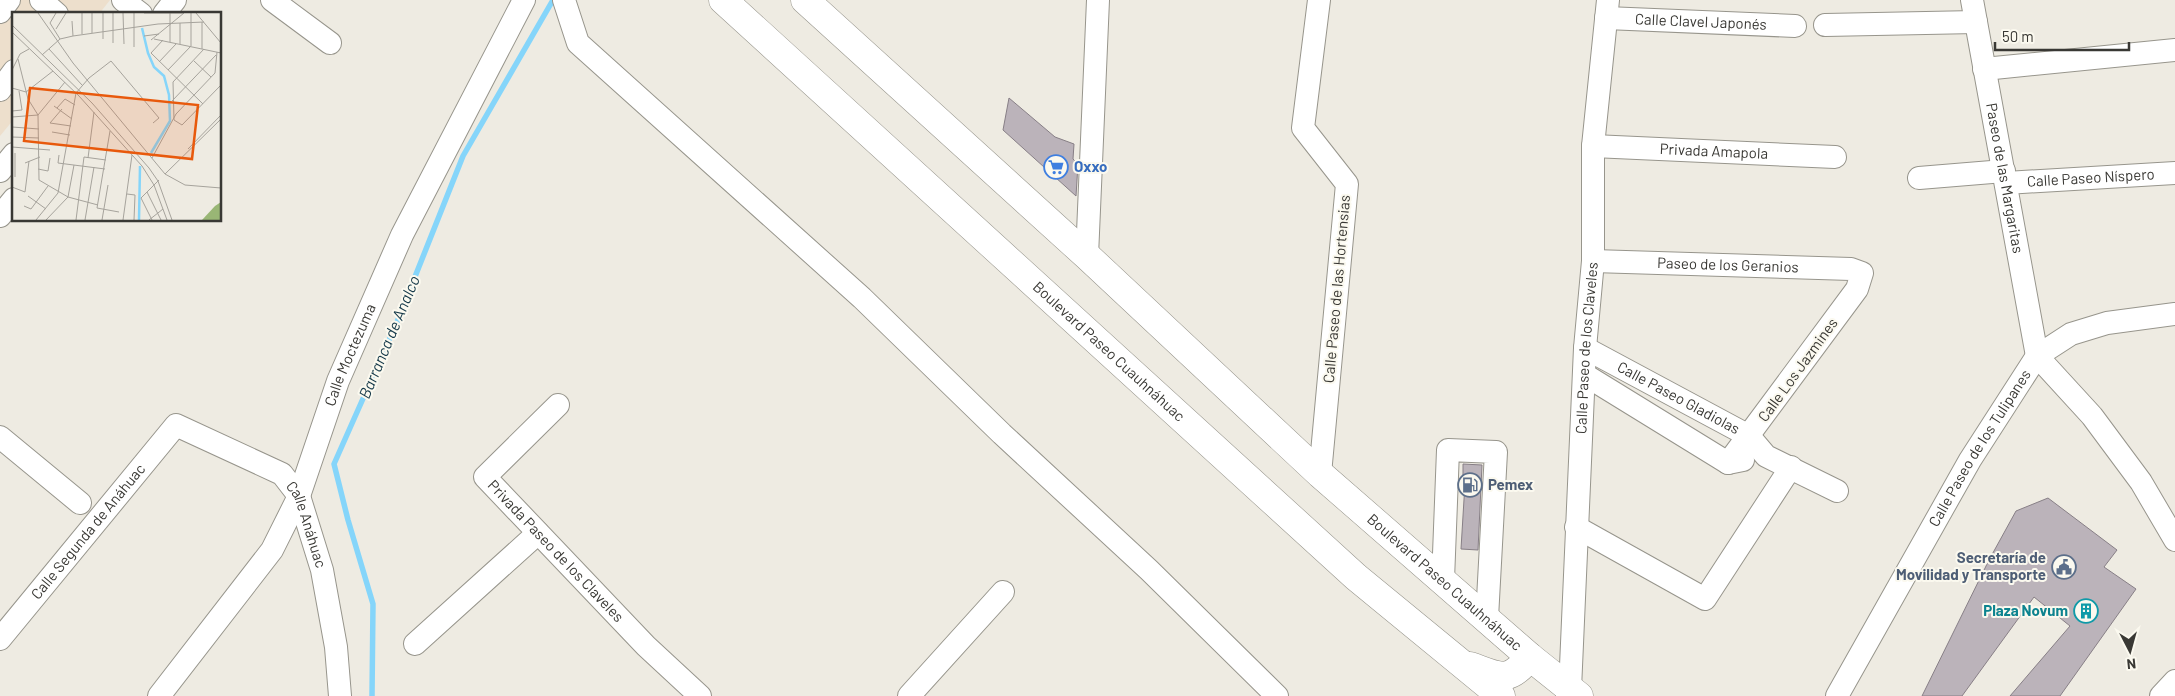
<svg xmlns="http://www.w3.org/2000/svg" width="2175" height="696" viewBox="0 0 2175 696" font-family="Barlow,sans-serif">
<rect width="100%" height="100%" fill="#eeebe2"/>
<path fill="#eddfcc" d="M0 0H110L99 14H14V119L0 136Z"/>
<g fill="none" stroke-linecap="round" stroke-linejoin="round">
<path stroke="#85d5fa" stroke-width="5.5" d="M372 696 373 604 348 520 334 464 397 322 463 156 553 0"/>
</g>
<g fill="#bbb3ba" stroke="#877f86">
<path d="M1009 98 1055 137 1074 144 1073 159 1078 164 1076 196 1003 130Z"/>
<path d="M1463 464 1482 465 1478 550 1461 549 1465 483H1463Z"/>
<path d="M2048 498 2117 550 2104 567 2136 589 2060 696H2010L2070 626 2034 597 1962 696H1922L1989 560 2016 511Z"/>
</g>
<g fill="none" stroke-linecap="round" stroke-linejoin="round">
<g stroke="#97958c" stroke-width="24">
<g id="minor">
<path d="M41 0 57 14"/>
<path d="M123 0 141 14"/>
<path d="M272 0 330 43"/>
<path d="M564 0 578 43 862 298 1002 434 1149 570 1277 696"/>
<path d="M1319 0 1303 128 1347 184 1320 474"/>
<path id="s1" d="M1972 0 2037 356"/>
<path d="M0 12 9 0"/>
<path d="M164 14 175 0"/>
<path id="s2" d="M1606 18 1795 26"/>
<path d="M1825 25 1976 22"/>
<path d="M1984 69 2175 50"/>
<path d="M0 90 14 71"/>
<path id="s3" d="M1593 146 1835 157"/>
<path d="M0 171 14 154"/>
<path d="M1919 178 2004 171"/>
<path id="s4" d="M2006 183 2175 173"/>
<path d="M0 216 14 199"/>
<path d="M1087 256 1098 0"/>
<path id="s5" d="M1593 261 1851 269 1862 273 1857 289 1728 463"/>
<path id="s6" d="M1585 348 1749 436 1766 456 1837 491"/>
<path d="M2037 356 2092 416 2141 482 2175 540"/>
<path d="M1585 375 1728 463 1743 460"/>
<path id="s7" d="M558 405 485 477 646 646 700 696"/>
<path d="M0 437 80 503"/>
<path d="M1576 527 1705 599 1791 467"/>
<path d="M1443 580 1448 450 1496 452 1487 618"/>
<path id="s8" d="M0 639 176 425 282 474 299 496 322 570 336 647 340 696"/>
<path d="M415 644 538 533"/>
<path id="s9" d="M159 696 272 550 299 496 338 381 402 235 524 0"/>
<path d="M909 696 1003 592"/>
<path id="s10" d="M1567 696 1570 689 1585 348 1593 261V146L1608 0"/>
<path id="s11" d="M1837 696 1970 460 2037 356 2071 334 2107 323 2175 314"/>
<path d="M2161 696 2175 681"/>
</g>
</g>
<g stroke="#97958c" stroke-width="29">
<g id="major">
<path id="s12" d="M723 0 1356 577 1501 696"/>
<path id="s13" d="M805 0 1087 256 1320 474 1530 657 1579 696"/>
<path d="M1470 666C1501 677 1507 684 1530 657"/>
</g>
</g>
<use href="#minor" stroke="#fff" stroke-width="22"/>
<use href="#major" stroke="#fff" stroke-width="28"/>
</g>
<defs>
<g id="supermarket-ring" transform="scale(1.25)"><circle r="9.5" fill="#fbf9ef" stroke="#3f7fe0" stroke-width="1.5"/><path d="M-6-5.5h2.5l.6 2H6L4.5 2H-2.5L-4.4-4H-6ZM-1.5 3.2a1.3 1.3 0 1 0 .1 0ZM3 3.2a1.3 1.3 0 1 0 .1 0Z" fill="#3f7fe0"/></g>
<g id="fuel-ring" transform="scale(1.25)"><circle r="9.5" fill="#fbf9ef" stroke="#5c6f8a" stroke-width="1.5"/><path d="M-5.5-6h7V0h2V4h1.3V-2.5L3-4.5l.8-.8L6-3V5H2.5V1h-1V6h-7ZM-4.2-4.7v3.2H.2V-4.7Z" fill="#5c6f8a"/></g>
<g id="civic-ring" transform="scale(1.25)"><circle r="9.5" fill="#fbf9ef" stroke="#5c6f8a" stroke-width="1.5"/><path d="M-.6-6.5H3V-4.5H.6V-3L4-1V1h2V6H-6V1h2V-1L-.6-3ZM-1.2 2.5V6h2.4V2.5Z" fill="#5c6f8a"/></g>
<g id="building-ring" transform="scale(1.25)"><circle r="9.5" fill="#fbf9ef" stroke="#0f9aa8" stroke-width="1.5"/><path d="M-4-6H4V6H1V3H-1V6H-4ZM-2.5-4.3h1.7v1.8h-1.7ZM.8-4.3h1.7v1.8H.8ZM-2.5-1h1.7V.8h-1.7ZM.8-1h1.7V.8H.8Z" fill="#0f9aa8"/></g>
</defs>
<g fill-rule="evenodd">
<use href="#supermarket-ring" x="1056" y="167"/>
<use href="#fuel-ring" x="1470" y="485"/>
<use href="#civic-ring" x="2064" y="567"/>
<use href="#building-ring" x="2086" y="611"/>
</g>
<g text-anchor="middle" stroke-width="4" stroke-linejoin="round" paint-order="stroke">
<g font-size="15" fill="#393834" stroke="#fbf9ef">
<text dy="5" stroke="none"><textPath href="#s2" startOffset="95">Calle Clavel Japonés</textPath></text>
<text dy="5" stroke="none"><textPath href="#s3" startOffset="121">Privada Amapola</textPath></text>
<text dy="5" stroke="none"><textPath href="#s1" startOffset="181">Paseo de las Margaritas</textPath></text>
<text dy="5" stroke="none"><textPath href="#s4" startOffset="85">Calle Paseo Níspero</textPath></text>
<text dy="5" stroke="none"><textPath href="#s5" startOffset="135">Paseo de los Geranios</textPath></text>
<text transform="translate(1337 289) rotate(-85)" y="5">Calle Paseo de las Hortensias</text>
<text dy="5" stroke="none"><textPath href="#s10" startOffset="349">Calle Paseo de los Claveles</textPath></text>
<text dy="5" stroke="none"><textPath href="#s12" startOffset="522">Boulevard Paseo Cuauhnáhuac</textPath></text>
<text dy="5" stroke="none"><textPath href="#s9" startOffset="395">Calle Moctezuma</textPath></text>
<text transform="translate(1798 370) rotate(-54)" y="5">Calle Los Jazmines</text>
<text dy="5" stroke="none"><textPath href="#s6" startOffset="106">Calle Paseo Gladiolas</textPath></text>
<text dy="5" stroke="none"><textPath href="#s11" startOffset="286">Calle Paseo de los Tulipanes</textPath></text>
<text dy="5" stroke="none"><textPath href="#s8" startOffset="451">Calle Anáhuac</textPath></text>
<text dy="5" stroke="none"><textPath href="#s8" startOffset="139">Calle Segunda de Anáhuac</textPath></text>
<text dy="5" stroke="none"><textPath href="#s7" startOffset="205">Privada Paseo de los Claveles</textPath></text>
<text dy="5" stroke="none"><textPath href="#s13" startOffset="865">Boulevard Paseo Cuauhnáhuac</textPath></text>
</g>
<g font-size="15" font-weight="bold" fill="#366cbe" stroke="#fbf9ef" text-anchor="start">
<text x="1074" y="172">Oxxo</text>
</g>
<g font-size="15" font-weight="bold" fill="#4e5e75" stroke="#fbf9ef" text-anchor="start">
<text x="1488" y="490">Pemex</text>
<text x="2046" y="563" text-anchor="end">Secretaría de<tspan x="2046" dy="17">Movilidad y Transporte</tspan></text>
</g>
<g font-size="15" font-weight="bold" fill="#0d838f" stroke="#fbf9ef" text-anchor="end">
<text x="2068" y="616">Plaza Novum</text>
</g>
<g font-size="16" font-style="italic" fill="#153949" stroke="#fbf9ef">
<text transform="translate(389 337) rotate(-67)" y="6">Barranca de Analco</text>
</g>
</g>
<g transform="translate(12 12)">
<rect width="209" height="209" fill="#eeebe2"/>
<path d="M209 190V208H190L203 194Z" fill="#99b675"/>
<path fill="none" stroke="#85d5fa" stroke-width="2.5" d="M130 16 136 41 142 55 152 64 157 83 158 109 139 141M127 208 128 154"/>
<path fill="none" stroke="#a6a39c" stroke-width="1" d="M26 1 61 51 153 162 173 173 209 176M44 1 38 11 48 27M70 1V22M80 1V21M91 1V27M101 1V31M111 1 112 32M122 1V35M132 1H172M158 1V30M184 1 209 31M60 9 61 24M168 11V32M0 13 80 91 137 156 146 169 160 208M44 17 54 1M0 20 67 84 130 154 142 173 155 208M132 24 147 22M142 27 209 41M139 28 172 1M151 28 139 41 191 92M37 37 70 73M190 37V10M192 37 161 70 162 108 170 113 209 73M30 43 48 27 61 24 146 12 192 10M6 47 16 87 26 103M182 49 199 65M147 50 164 32M0 58 8 42 17 37M156 58 179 34V1M0 76 14 80 41 59M160 89 204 43M42 94 60 107M45 96 53 87 63 93M50 97 38 111 59 114M0 99 10 98 7 79M26 103 27 168 56 185 86 193M0 105 26 103 53 70M0 115 27 117M98 119 85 196 107 200M40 120 58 123M0 125 27 126M0 135 38 138M176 137 209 103M47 143 46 151 93 157M76 146 82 100M140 146 164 102 203 61 205 40M13 151 28 145M26 157 36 159 38 146M153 162 209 107M3 165V141M0 175 13 180 17 149M135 180 149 208M115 182 123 183 122 208M16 184 34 197M12 194 19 197 36 174M24 208 46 181 64 81 77 66 99 49 147 106 141 111M34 208 56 185 62 153M64 208 72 145 94 148M73 208 82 155M90 208 96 173M111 208 120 143M137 208 151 197M140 208 129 186 147 168"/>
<path fill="#e8590c" fill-opacity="0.15" stroke="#e8590c" stroke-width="2.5" d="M18 76 186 93 180 147 12 129Z"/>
<rect width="209" height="209" fill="none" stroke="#393834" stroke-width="2.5"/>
</g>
<g transform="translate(2130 651) rotate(174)" stroke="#fbf9ef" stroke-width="4" paint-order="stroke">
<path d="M0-4L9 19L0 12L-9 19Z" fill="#393834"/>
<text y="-8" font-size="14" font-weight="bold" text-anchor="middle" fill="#393834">N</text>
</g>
<path d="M1995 42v8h134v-8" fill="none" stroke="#393834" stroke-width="2.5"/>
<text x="2002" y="42" font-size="15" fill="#393834" stroke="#fbf9ef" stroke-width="4" paint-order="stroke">50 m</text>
</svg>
